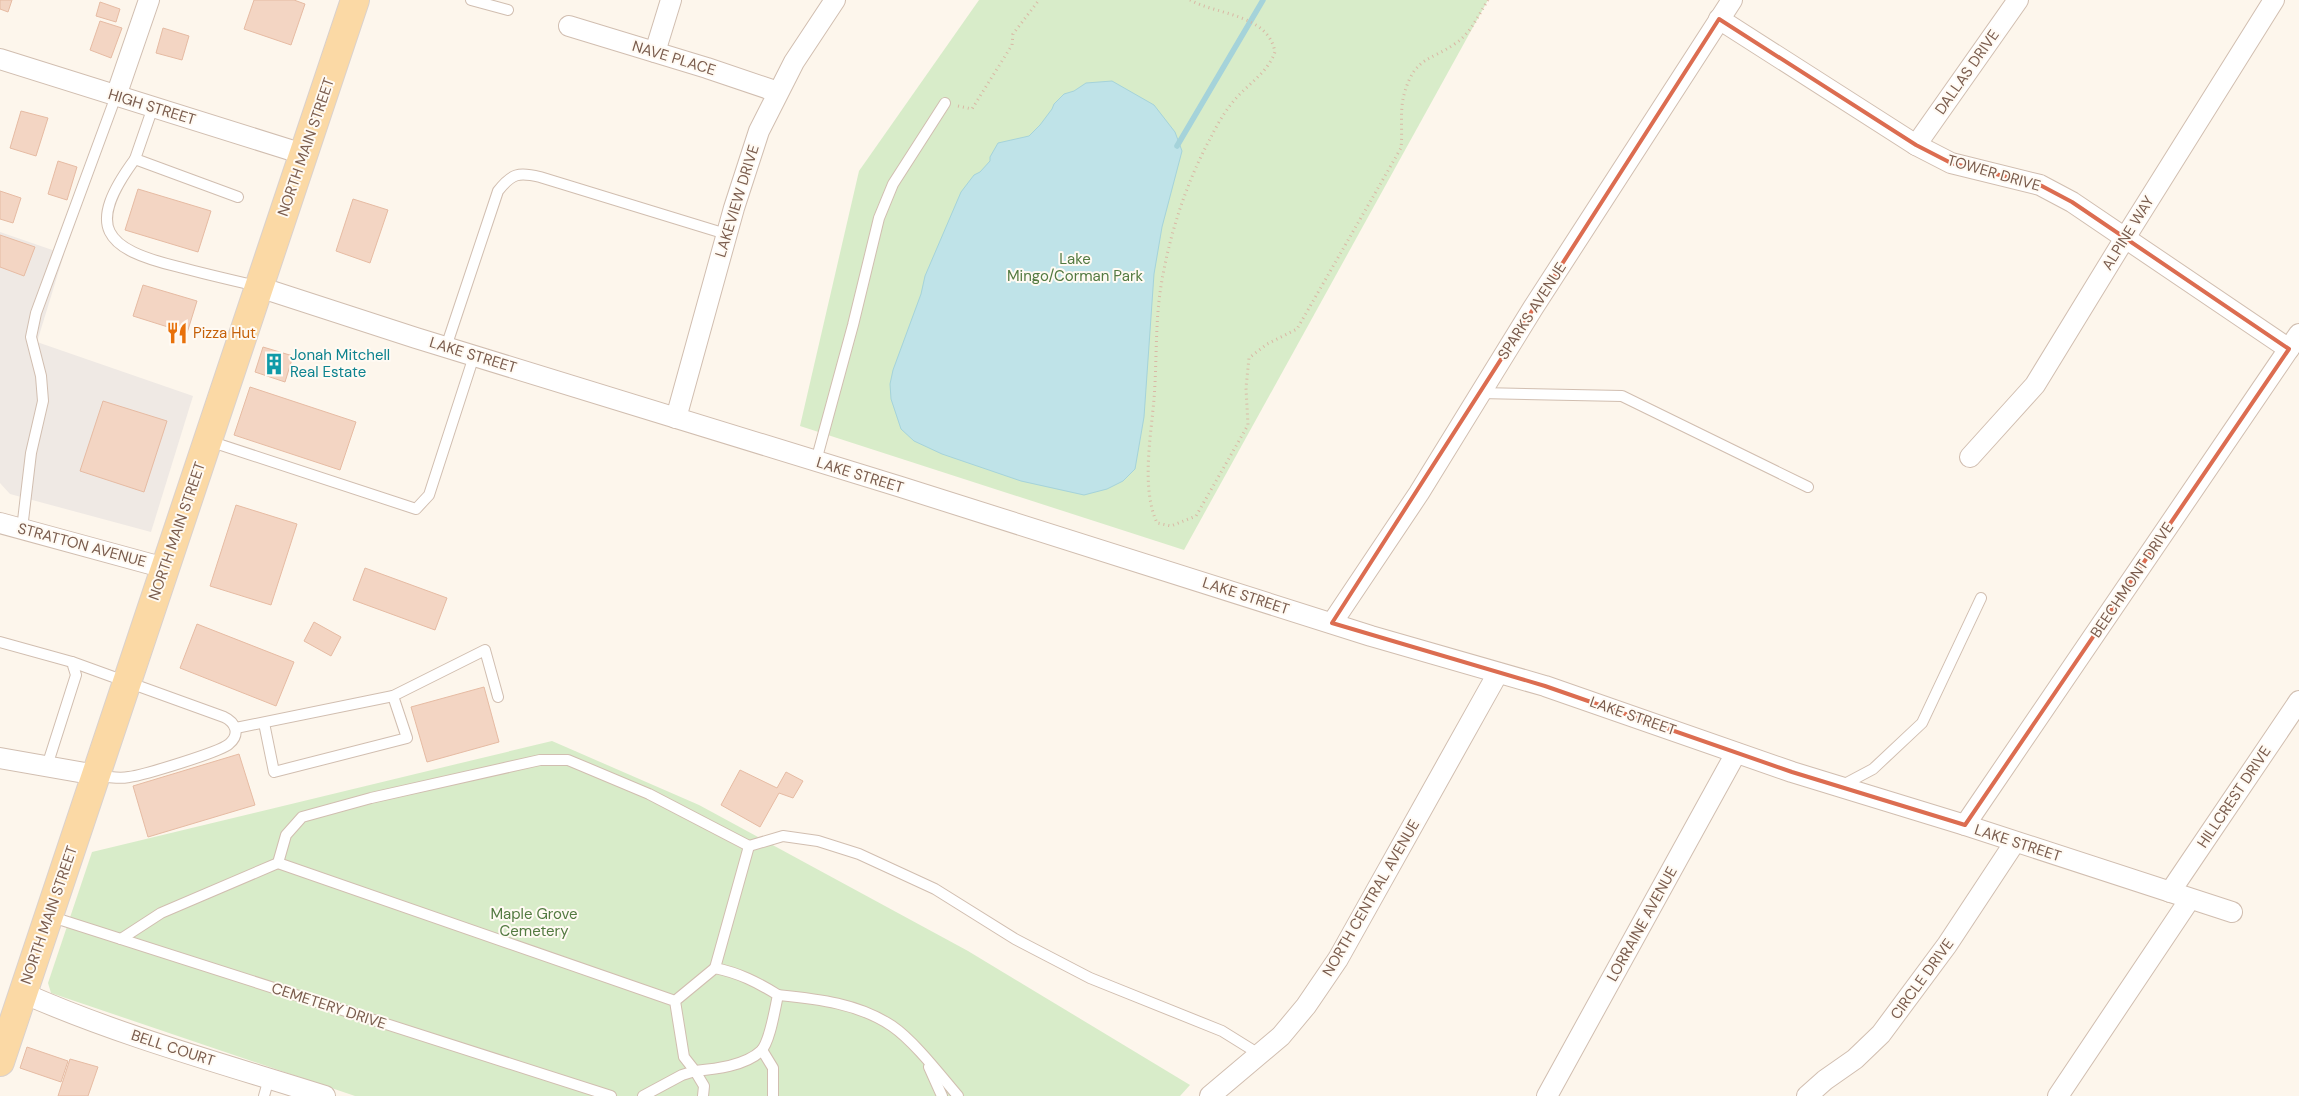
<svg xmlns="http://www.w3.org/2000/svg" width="2299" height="1096" viewBox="0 0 2299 1096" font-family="'DM Sans',sans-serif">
<rect width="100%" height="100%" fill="#fdf6ec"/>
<path fill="#efe9e4" d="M0 232 64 254 37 342 193 396 151 532 10 494 0 483Z"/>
<g fill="#d8ecc9">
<path d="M979 0H1488L1184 550 800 426 859 171Z"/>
<path d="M552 741 699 805 968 951 1190 1085 1180 1096H355L51 993 48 983 92 852Z"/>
</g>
<path fill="#bfe3e8" stroke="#a5d3da" d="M1112 81 1154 105 1175 132 1182 151 1162 227 1154 274 1144 417 1135 469 1123 481 1107 489 1084 495 1021 481 942 454 914 441 901 429 891 399 890 384 893 370 921 294 925 276 961 192 974 175 980 172 990 161V157L998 143 1029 136 1040 125 1052 109 1054 104 1064 94 1074 91 1086 83Z"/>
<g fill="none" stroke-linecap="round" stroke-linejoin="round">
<path stroke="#a5d3da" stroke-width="5.5" d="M1177 146 1263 0"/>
</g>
<g fill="#f3d5c3" stroke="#e6bba3">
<path d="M0 0H12L8 12 0 9Z"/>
<path d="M254 0H294L305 4 291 45 244 29Z"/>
<path d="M100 2 120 9 116 22 96 16Z"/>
<path d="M100 21 122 28 111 58 90 50Z"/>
<path d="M163 28 189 36 182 60 156 53Z"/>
<path d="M21 111 48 118 36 156 10 148Z"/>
<path d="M58 161 77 167 67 200 48 194Z"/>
<path d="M138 189 211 211 198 252 125 230Z"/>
<path d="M0 191 21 198 13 223 0 219Z"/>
<path d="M353 199 388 210 370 263 336 251Z"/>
<path d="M0 235 35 247 24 276 0 267Z"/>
<path d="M143 285 197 301 187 333 133 316Z"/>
<path d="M263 347 293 356 285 382 255 372Z"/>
<path d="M250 387 356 422 340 470 234 435Z"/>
<path d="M103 401 167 421 144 492 80 471Z"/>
<path d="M236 505 297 524 271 605 210 586Z"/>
<path d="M365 568 447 598 435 630 353 600Z"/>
<path d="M314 622 341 637 331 656 304 641Z"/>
<path d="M197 624 294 662 276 706 180 668Z"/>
<path d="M484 687 499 742 427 762 411 707Z"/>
<path d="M239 754 255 805 148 837 133 786Z"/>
<path d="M740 770 777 788 786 772 803 781 793 798 779 793 760 827 721 805Z"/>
<path d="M27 1047 68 1061 61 1082 20 1068Z"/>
<path d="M70 1059 98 1067 88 1096H58Z"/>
</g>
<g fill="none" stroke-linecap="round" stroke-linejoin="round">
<g stroke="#d1beb0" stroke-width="12">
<g id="service">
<path d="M471 0 508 10"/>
<path d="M153 107 135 159 238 197"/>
<path d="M135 159C85 227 103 249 179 267 205 274 231 280 257 286"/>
<path d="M446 347 498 191C512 173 519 172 540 177L726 234"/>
<path d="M1480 393 1622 396 1808 487"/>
<path d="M209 441 416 509 429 495 474 356"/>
<path d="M816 461 853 325 879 218 893 184 945 103"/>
<path d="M22 529 31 453 43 401 41 376 31 337 36 313 116 96"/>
<path d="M0 642 72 662 76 675 47 766"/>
<path d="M72 662 224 717C235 722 241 734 229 744 220 752 144 775 129 777 118 779 108 777 98 775"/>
<path d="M264 723 274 772 407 738 393 696"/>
<path d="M236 728 393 696 485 650 498 697"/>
<path d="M1841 786 1873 769 1922 723 1981 598"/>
<path d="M749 846 783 836 818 841 859 854 935 889 1015 939 1090 978 1222 1031 1259 1054"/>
<path d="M278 863 675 1001 715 968C739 973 757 982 778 995 775 1008 770 1042 761 1051 745 1066 715 1069 695 1071L684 1057 675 1001"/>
<path d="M49 916 611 1096"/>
<path d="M121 939 161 913 278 863 286 835 302 817 371 798 540 760H568L649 794 749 846 715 968"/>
<path d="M778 995C817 999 858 1003 892 1026 914 1041 940 1075 958 1096"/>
<path d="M762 1050 773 1068V1096"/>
<path d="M929 1067 942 1096"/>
<path d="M264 1096 269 1078"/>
<path d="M643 1096 682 1075 695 1071 704 1086 703 1096"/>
</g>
</g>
<g stroke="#d1beb0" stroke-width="22">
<g id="minor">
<path d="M1719 19 1916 145 1951 163 2040 185 2072 202 2289 349"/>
<path d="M569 26 707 68 778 92"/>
<path d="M655 52 671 0"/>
<path d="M0 59 303 154"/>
<path d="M116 96 149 0"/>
<path d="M1916 145 2018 0"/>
<path d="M259 287 416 338 901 487 1371 636 1545 686 1792 772 1965 825 2232 912"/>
<path d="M676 418 734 208 759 131 794 62 835 0"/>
<path d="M1970 457 2035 385 2125 238 2274 0"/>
<path d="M0 523 165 568"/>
<path d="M1332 623 1419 493 1533 308 1732 0"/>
<path d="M0 758 96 775"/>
<path d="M1965 825 2299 334"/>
<path d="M2170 892 2299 701"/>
<path d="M23 993C120 1036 224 1064 325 1096"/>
<path d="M1210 1096 1281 1036 1306 1006 1338 959 1498 673"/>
<path d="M1547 1096 1736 753"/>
<path d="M1807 1096 1825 1080 1855 1059 1881 1034 1947 945 2015 842"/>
<path d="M2058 1096 2190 899"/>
</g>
</g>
<g stroke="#dad1cd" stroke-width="30">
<path id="primary" d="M0 1062 355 0"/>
</g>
<g stroke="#d9b8a5" stroke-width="3" stroke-dasharray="1 4" stroke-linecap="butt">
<path d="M1190 0C1217 15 1268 14 1275 52 1267 74 1246 85 1232 103 1223 114 1216 127 1210 139 1186 183 1169 236 1161 286 1155 323 1157 362 1154 399 1151 436 1141 488 1157 523L1171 526 1196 516 1248 425 1246 388 1249 358 1267 344 1297 329 1401 148C1403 129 1399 109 1405 91 1416 56 1431 61 1456 43 1471 33 1479 14 1488 0"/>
<path d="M958 106 972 109 1012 45 1013 34 1039 0"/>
</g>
<use href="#service" stroke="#fff" stroke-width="10"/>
<use href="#minor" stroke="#fff" stroke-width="20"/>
<use href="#primary" stroke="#fbd9a5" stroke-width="28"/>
</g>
<path fill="none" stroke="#dc6d51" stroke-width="4" stroke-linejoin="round" d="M1719 19 1916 145 1951 163 2040 185 2072 202 2289 349 1965 825 1792 772 1545 686 1332 623Z"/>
<defs>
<g id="restaurant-bare" transform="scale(1.725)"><path d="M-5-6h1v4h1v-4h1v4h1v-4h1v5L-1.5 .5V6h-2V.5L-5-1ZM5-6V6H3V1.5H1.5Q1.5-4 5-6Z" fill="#e8710a" stroke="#fffaf3" stroke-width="2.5" paint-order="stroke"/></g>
<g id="building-bare" transform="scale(1.725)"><path d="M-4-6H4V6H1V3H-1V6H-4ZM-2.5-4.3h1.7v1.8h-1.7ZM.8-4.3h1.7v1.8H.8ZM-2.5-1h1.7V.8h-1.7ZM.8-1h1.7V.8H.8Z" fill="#0f9aa8" stroke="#fffaf3" stroke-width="2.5" paint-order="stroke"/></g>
</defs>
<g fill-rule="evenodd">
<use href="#restaurant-bare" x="177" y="333"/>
<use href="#building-bare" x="274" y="364"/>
</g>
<g text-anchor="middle" stroke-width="4" stroke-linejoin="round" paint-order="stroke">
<g font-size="15" fill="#7a5c4d" stroke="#fffaf3">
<text transform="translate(674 58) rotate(17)" y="5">NAVE PLACE</text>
<text transform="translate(1967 72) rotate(-55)" y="5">DALLAS DRIVE</text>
<text transform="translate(152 107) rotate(17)" y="5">HIGH STREET</text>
<text transform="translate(306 147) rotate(-71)" y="5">NORTH MAIN STREET</text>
<text transform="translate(1994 173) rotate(16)" y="5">TOWER DRIVE</text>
<text transform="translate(737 201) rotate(-73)" y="5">LAKEVIEW DRIVE</text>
<text transform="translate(2128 233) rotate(-58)" y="5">ALPINE WAY</text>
<text transform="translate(1532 311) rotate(-57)" y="5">SPARKS AVENUE</text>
<text transform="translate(473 355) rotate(17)" y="5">LAKE STREET</text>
<text transform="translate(860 475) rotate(17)" y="5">LAKE STREET</text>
<text transform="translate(177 531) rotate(-71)" y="5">NORTH MAIN STREET</text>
<text transform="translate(82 545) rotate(15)" y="5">STRATTON AVENUE</text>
<text transform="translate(2132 580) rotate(-56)" y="5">BEECHMONT DRIVE</text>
<text transform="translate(1246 596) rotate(18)" y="5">LAKE STREET</text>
<text transform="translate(1633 716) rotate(19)" y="5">LAKE STREET</text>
<text transform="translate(2234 797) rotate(-56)" y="5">HILLCREST DRIVE</text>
<text transform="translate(2018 843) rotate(18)" y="5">LAKE STREET</text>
<text transform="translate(1371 898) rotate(-60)" y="5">NORTH CENTRAL AVENUE</text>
<text transform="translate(49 915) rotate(-71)" y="5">NORTH MAIN STREET</text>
<text transform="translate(1642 924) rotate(-61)" y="5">LORRAINE AVENUE</text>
<text transform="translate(1922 979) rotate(-54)" y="5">CIRCLE DRIVE</text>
<text transform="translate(329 1006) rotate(18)" y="5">CEMETERY DRIVE</text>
<text transform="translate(173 1048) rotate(18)" y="5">BELL COURT</text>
</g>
<g font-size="15" fill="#537a41" stroke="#fffaf3">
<text x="1075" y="264">Lake<tspan x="1075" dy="17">Mingo/Corman Park</tspan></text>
<text x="534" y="919">Maple Grove<tspan x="534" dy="17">Cemetery</tspan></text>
</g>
<g font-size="15" fill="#c56008" stroke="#fffaf3" text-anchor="start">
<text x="193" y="338">Pizza Hut</text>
</g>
<g font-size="15" fill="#0d838f" stroke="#fffaf3" text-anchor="start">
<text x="290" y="360">Jonah Mitchell<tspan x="290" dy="17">Real Estate</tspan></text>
</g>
</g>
</svg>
